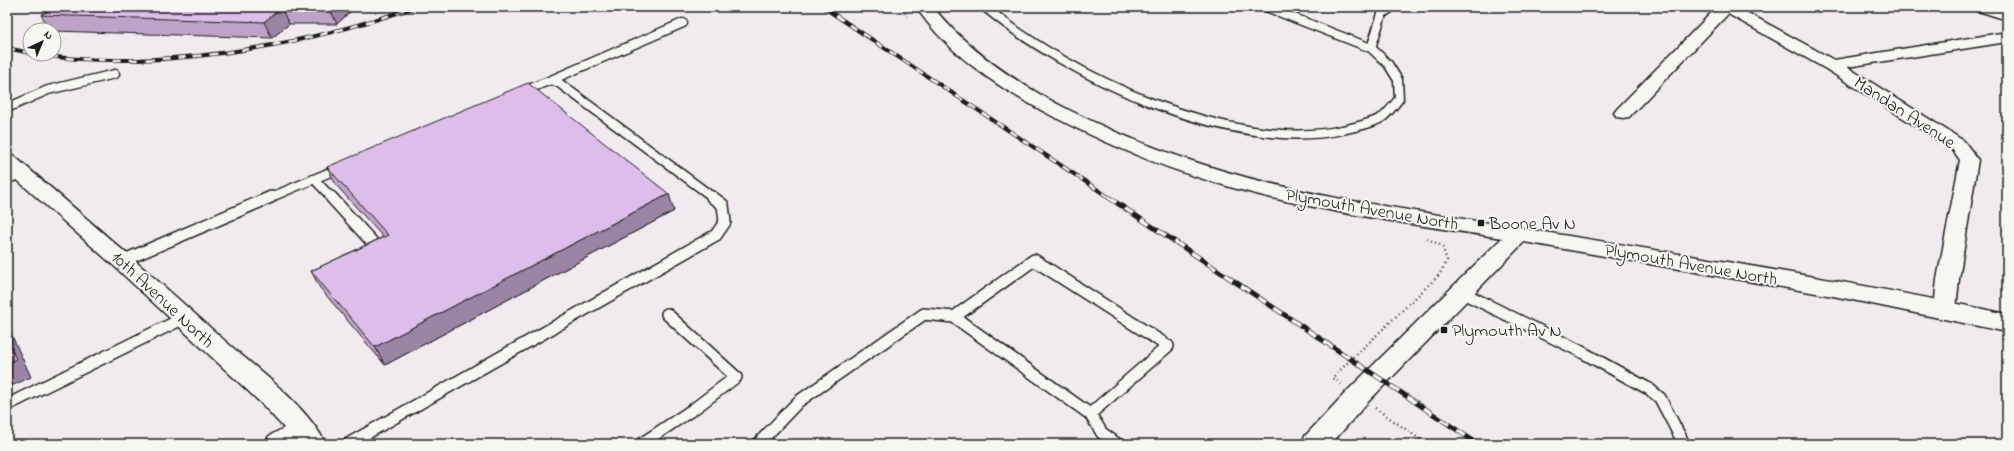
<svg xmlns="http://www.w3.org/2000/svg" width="2014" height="451" viewBox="0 0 2014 451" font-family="'Indie Flower',sans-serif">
<rect width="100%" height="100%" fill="#f1ebf0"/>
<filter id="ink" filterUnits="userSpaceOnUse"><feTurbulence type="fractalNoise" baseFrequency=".025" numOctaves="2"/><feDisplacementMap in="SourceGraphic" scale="8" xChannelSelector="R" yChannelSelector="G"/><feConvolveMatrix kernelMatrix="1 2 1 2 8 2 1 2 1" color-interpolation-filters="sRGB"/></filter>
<g filter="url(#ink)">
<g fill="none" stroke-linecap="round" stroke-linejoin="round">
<g stroke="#1c1c1c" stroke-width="11">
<g id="service-far1">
<path d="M985 7C1067 76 1233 154 1342 130 1356 127 1371 124 1383 117 1389 112 1394 105 1399 99L1398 80 1388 64 1371 48 1266 7"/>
<path d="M1371 48 1382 14 1392 7"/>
<path d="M551 80 683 23"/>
<path d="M521 92 551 80 559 83 714 198"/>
<path d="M7 108 48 90 115 74"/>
<path d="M7 179 23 174"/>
<path d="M314 179 332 198"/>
<path d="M269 198 342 167"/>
</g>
</g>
<g stroke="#1c1c1c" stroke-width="14">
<g id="service">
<path d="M331 197 372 242"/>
<path d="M122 261 271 197"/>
<path d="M1461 292 1580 351 1649 389 1660 398 1684 444"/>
<path d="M954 317 1034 260 1168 346 1090 414"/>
<path d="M7 405 184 318"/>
<path d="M348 444 716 235 725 222 723 205 712 197"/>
<path d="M641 444 695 408 736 377 667 314"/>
<path d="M758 444 799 401 924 314 954 317 1090 414 1102 433 1117 444"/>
</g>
</g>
<g stroke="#1c1c1c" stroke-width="3">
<g id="minor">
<path d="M1717 7H1737L1834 60 2007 32V42L1847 67 1964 141 1978 160 1959 279 1956 309 1953 314 1945 317 1937 314 1934 309 1937 279 1960 160 1952 149 1826 69 1728 14 1629 117 1623 118 1617 117 1614 113 1617 109Z"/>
<path d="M1972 7H1996L2007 10V20L1975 10Z"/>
</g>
</g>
<g stroke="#1c1c1c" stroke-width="3">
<g id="tertiary">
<path d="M916 7H933C969 52 1018 84 1069 110 1156 154 1246 181 1341 199 1563 236 1786 268 2007 314V332L1833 296 1524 242 1367 403 1331 444H1301L1305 436 1349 389 1502 238C1413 224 1324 213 1237 189 1174 172 1112 147 1054 117 1002 90 949 56 916 7Z"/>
<path d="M7 154 14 156C85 217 155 278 224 340 257 369 306 405 326 444H265L269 436 284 428 262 404 114 266 7 171Z"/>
</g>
</g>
<path stroke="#1c1c1c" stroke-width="2" stroke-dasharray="1 2.5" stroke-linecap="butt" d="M901 7 907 16"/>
<g stroke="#1c1c1c" stroke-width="2.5" stroke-dasharray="1 3.5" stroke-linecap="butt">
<path d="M1341 384 1332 378 1439 275 1447 260 1442 246 1426 238"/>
<path d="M1375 408 1427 444"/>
</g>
<use href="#service-far1" stroke="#f6f6f2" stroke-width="8"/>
<use href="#service" stroke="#f6f6f2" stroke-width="11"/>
<use href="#minor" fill="#f6f6f2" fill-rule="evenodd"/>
<use href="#tertiary" fill="#f6f6f2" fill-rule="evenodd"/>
<g stroke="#1c1c1c" stroke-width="4">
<g id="rail-far1">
<path d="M823 7 1110 198"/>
<path d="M7 48 30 53"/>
<path d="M34 54C68 60 102 60 137 60 232 57 325 38 415 7"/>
</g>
</g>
<g stroke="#1c1c1c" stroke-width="5">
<path id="rail" d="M1108 197 1478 444"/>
</g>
<use href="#rail-far1" stroke="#f6f6f2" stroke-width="2.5" stroke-dasharray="8" stroke-linecap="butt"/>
<use href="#rail" stroke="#f6f6f2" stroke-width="3.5" stroke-dasharray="10" stroke-linecap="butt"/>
</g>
<g fill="#bea3c9" stroke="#1c1c1c">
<path d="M53 7H355L337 24H289L272 38 54 31V30H50L41 15Z"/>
<path d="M327 167 674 211 385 365 320 288 311 271 383 237 336 185Z"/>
</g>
<g fill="#9b85a4" stroke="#1c1c1c">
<path d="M332 7H355L337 24 330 9Z"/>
<path d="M281 8 289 24 272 38 264 22Z"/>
<path d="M669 194 674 211 385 365 375 347Z"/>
<path d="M7 325 31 377 7 388Z"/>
</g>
<g fill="#ddbeea" stroke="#1c1c1c">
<path d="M53 7H332L330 9 281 8 264 22 41 15Z"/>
<path d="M528 83 669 194 375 347 311 271 388 235 327 167Z"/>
<path d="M7 339 16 359 7 363Z"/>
</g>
</g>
<g fill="#1c1c1c" stroke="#f6f6f2" stroke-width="1.5">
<rect x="1477" y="219" width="8" height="8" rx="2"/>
<rect x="1440" y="326" width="8" height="8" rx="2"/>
</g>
<g text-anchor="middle" stroke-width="4" stroke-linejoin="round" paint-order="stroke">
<g font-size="18" fill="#1c1c1c" stroke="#f6f6f2">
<text transform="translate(1905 112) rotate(33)" y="6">Mandan Avenue</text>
<text transform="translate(1372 209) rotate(10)" y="6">Plymouth Avenue North</text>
<text transform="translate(1691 264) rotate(10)" y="6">Plymouth Avenue North</text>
<text transform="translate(163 299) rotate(43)" y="6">10th Avenue North</text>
</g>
<g font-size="18" fill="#1c1c1c" stroke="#f6f6f2" text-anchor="start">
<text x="1489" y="229">Boone Av N</text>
<text x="1452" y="336">Plymouth Av N</text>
</g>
</g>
<rect width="2014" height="451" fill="none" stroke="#f6f6f2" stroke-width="24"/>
<rect x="12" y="12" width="1990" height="427" fill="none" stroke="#1c1c1c" stroke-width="1.5" filter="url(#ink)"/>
<g transform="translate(42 42) rotate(44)"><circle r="19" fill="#f6f6f2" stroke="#9f9f9c"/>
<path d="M0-3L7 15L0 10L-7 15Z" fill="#1c1c1c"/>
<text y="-6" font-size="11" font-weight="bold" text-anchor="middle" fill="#1c1c1c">N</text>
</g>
</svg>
